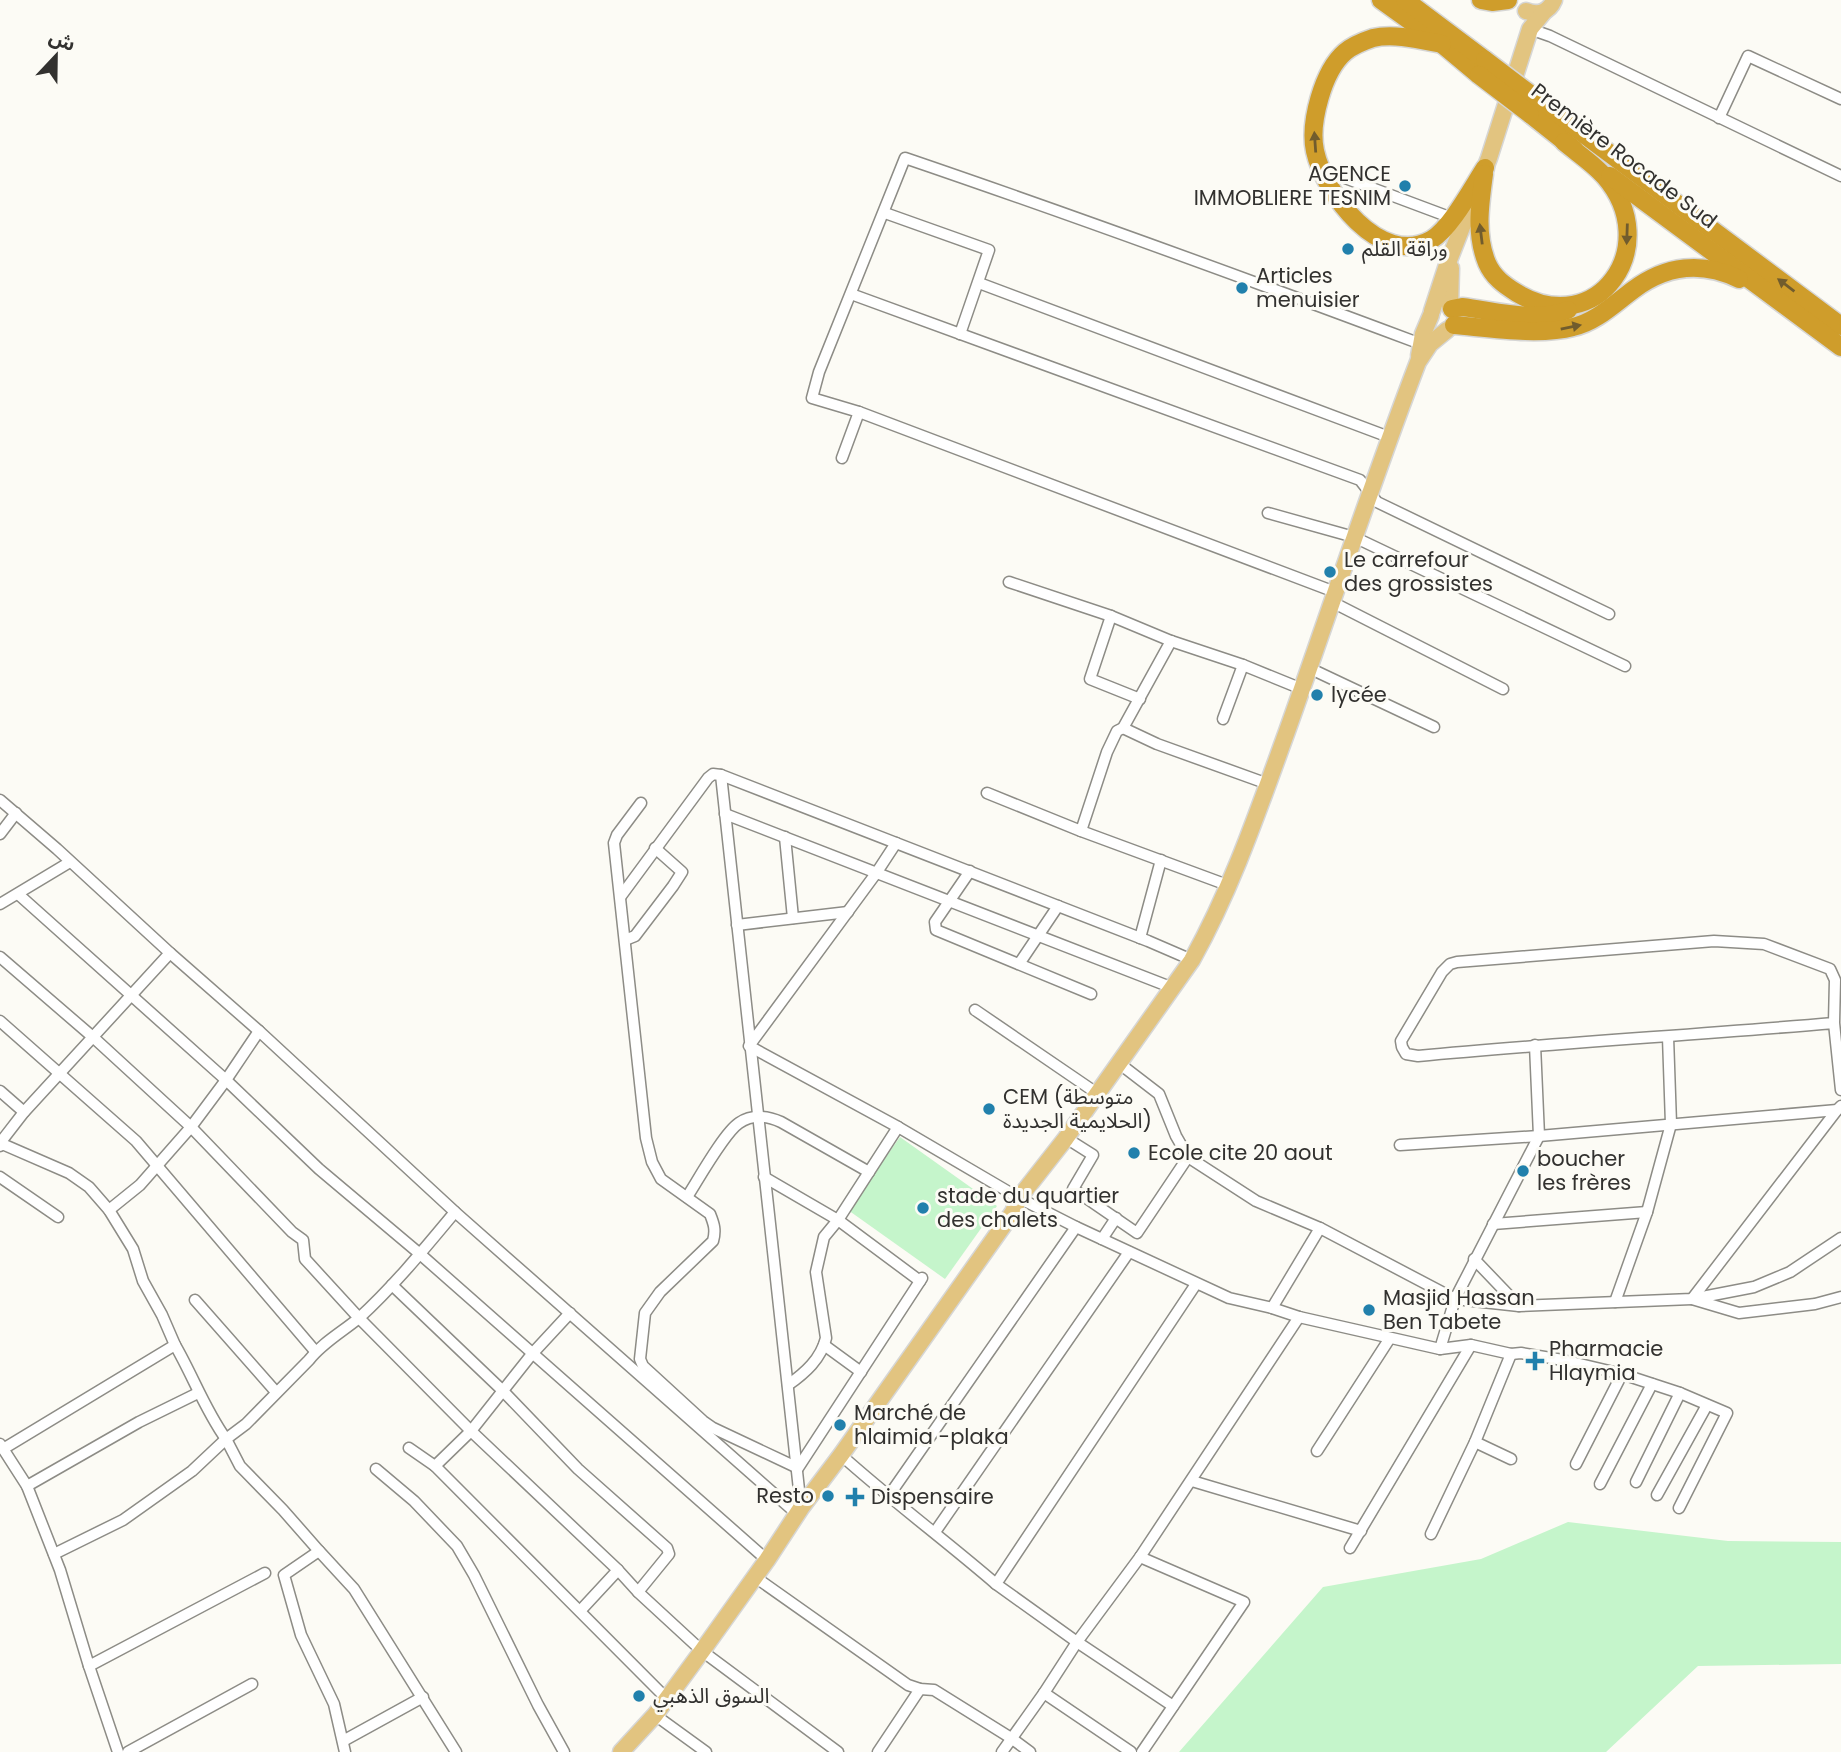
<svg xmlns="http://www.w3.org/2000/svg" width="1841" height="1752" viewBox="0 0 1841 1752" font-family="Poppins,'Noto Sans Arabic',sans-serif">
<rect width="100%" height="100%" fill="#fcfbf5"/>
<g fill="#c5f5cb">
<path d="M900 1137 997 1206 945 1279 848 1210Z"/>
<path d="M1568 1522 1728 1541 1841 1542V1664L1698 1666 1606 1752H1179L1323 1587 1481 1559Z"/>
</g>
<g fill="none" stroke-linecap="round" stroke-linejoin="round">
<g stroke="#8d8c86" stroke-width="13">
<g id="minor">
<path d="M1530 29 1550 36 1841 176"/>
<path d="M1719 118 1748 56 1841 99"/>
<path d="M1329 172 1452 218"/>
<path d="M885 213 989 250 960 334"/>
<path d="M979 283 1389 437"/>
<path d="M851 294 1360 480 1377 502 1609 614"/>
<path d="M859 412 1335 592"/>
<path d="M842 458 859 412 812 398 819 372 905 158C1078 217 1250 280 1421 344"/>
<path d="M1268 513 1354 537 1625 666"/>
<path d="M1009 582 1111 616 1171 641 1243 665 1302 689"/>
<path d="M1332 602 1503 689"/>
<path d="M1111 616 1090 679 1140 699"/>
<path d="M1309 668 1434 727"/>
<path d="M1223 719 1243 665"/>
<path d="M1123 728 1157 744 1268 784"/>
<path d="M721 775 801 1508"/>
<path d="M987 793 1081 831 1107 752 1117 731 1123 728 1171 641"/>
<path d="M0 800 57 849 170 953 259 1031 455 1212 797 1514"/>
<path d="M641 803 617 835 614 843 646 1138 652 1162 661 1179 710 1214C714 1224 716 1230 713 1241L660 1292 645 1313 640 1359 643 1366 703 1421 713 1428 798 1468 922 1278"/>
<path d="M725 814 1173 988"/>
<path d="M1081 831 1230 886"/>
<path d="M0 834 16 813"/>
<path d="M785 837 793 918"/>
<path d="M970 871 935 922 936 930 1091 994"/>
<path d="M18 894 226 1080 319 1169 420 1254 767 1560"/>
<path d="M621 896 708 778 713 774 721 775 1148 941 1192 960"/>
<path d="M0 904 70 862"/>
<path d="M737 925 848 912"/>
<path d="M1140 938 1161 860"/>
<path d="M625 940 635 936 673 886 682 872 655 848"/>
<path d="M0 957 94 1038 191 1127 292 1232 303 1240 305 1259 359 1318 471 1431 618 1570 638 1592 702 1651 838 1752"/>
<path d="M1019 964 1058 906"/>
<path d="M975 1010 1098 1094"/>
<path d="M0 1021 136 1141 315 1351"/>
<path d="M1834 1023C1695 1035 1556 1043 1418 1056L1406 1054 1402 1047 1401 1041 1442 972 1450 964 1457 962 1714 941 1764 944 1830 969 1835 980 1834 1023 1841 1090"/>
<path d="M1120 1064 1159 1094 1176 1136 1188 1157 1256 1201 1320 1228 1455 1299 1519 1306 1692 1299 1754 1287 1790 1272 1841 1238"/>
<path d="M0 1091 24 1112"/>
<path d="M1837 1110 1692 1299 1739 1313 1815 1304 1841 1297"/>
<path d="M898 1127 1019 1198 1076 1227 1229 1298 1272 1308 1299 1317 1440 1349 1471 1345 1511 1354 1475 1442 1431 1534"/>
<path d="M1066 1138 1093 1155 1073 1189 1137 1233 1188 1157"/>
<path d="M0 1143 24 1112 170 953"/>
<path d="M1400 1145 1539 1136 1837 1110 1841 1106"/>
<path d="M0 1146V1143L69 1173 89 1187 109 1210 133 1249 143 1281 162 1315 175 1345"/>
<path d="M0 1177 58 1217"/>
<path d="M764 1177 838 1220 920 1281"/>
<path d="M687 1197C698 1180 724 1133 739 1123 752 1114 768 1116 781 1122L869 1172"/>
<path d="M109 1210 140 1185 191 1127 226 1080 259 1031"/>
<path d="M1493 1224 1647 1212"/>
<path d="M1102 1239 1116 1218"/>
<path d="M1474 1259 1519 1306"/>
<path d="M392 1285 502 1390 578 1469 667 1548 669 1554 638 1592"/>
<path d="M195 1300 276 1392"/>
<path d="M1615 1302 1647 1212 1671 1124 1668 1037"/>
<path d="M1272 1308 1320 1228"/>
<path d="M824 1345 861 1372"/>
<path d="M1440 1349 1455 1299 1539 1136 1535 1045"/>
<path d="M1511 1354 1521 1353 1563 1360 1622 1374 1680 1393 1727 1413 1679 1508"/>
<path d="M788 1385C805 1373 821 1359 826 1338L816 1272 824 1237 838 1220 898 1127 749 1046 877 872 896 843"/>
<path d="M1475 1442 1511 1459"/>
<path d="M0 1444 27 1486 60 1570 89 1666 118 1752"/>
<path d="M409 1448 435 1466 667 1699"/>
<path d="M3 1449 175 1345C193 1376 205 1410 226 1439L246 1424 309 1360C322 1343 342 1332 359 1318 394 1286 425 1248 455 1212"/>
<path d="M1317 1451 1390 1338"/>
<path d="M841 1455C891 1500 945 1540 996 1584"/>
<path d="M1576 1464 1622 1374"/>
<path d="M435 1466 471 1431 532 1354 570 1313"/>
<path d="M376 1469 414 1501 457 1546 474 1575 538 1705 564 1752"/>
<path d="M1192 1481 1361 1531"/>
<path d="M1636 1482 1680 1393"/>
<path d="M1600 1484 1652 1384"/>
<path d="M27 1486 139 1422 198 1393"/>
<path d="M1657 1495 1707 1405"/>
<path d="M888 1497 1076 1227"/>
<path d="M935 1532 1129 1252"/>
<path d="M1350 1548 1471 1345"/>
<path d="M54 1554 123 1520 192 1471 226 1439 240 1466 283 1510 319 1551"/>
<path d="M1140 1557 1244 1602 1142 1752"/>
<path d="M755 1577 908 1685 920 1689 934 1690 1011 1738 1030 1752"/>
<path d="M580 1611 618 1570"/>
<path d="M89 1666 265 1573"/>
<path d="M1044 1693 1131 1752"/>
<path d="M1173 1706 1077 1642 996 1584 1196 1284"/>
<path d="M655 1715 706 1752"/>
<path d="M343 1741 423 1697"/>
<path d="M128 1752 252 1684"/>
<path d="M345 1752 334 1704 301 1635 284 1575 319 1551 354 1589 456 1752"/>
<path d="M878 1752 920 1689"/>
<path d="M1002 1752 1044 1693 1077 1642 1140 1557 1299 1317"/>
</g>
</g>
<g stroke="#d6d6d5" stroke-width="19">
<g id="primary">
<path d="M1526 11C1538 16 1549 12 1554 0"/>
<path d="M1450 307 1451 268"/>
<path d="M1432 311 1446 268 1489 158 1530 29 1543 13"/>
<path d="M1419 356 1423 334 1431 315"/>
<path d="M621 1752 655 1715 702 1651 767 1560 801 1508 841 1455 1013 1212 1019 1198 1066 1138 1192 960C1232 888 1258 811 1286 734 1330 610 1371 485 1418 362L1430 344 1447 330"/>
</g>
</g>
<g stroke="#d6d6d5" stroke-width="21">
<g id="motorway">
<path d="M1381 0 1442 44 1479 75"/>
<path d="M1405 0 1485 60"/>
<path d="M1481 0 1492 2 1508 0"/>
<path d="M1442 44C1421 40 1394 33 1373 38 1364 41 1352 46 1345 52 1323 71 1309 123 1315 151 1324 193 1380 268 1431 240 1451 228 1472 188 1485 168"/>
<path d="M1538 100 1841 326"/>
<path d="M1530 114 1574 149"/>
<path d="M1484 174C1480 204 1475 234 1487 263 1493 277 1504 285 1517 293 1598 341 1664 246 1605 177 1594 164 1577 153 1564 142"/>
<path d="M1610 176 1841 347"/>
<path d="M1452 309 1462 307C1496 311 1535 323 1568 310"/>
<path d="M1454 325C1489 328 1539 336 1573 327 1596 322 1614 304 1633 290 1666 265 1702 261 1739 279"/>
</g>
</g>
<use href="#minor" stroke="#fff" stroke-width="10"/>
<use href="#primary" stroke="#e2c480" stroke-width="16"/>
<use href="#motorway" stroke="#cf9d2b" stroke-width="18"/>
<g stroke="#d6d6d5" stroke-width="21" stroke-linecap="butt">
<g id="motorway-bridge">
<path d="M1485 60 1538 100"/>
<path d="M1479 75 1530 114"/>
</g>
</g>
<use href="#motorway-bridge" stroke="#cf9d2b" stroke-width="18"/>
</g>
<defs><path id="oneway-solid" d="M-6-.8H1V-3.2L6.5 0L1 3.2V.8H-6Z" transform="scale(1.75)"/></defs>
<g fill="#715c2d">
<use href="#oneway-solid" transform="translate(1315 142) rotate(-94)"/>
<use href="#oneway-solid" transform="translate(1481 234) rotate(-97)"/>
<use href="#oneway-solid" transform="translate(1627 234) rotate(92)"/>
<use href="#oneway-solid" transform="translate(1786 285) rotate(-143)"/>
<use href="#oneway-solid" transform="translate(1571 327) rotate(-12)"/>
</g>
<g fill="#2180ac" stroke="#fcfbf5" stroke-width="2.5">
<circle cx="1405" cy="186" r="7"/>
<circle cx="1348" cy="249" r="7"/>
<circle cx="1242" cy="288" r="7"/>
<circle cx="1330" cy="572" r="7"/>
<circle cx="1317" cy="695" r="7"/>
<circle cx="989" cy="1109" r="7"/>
<circle cx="1134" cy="1153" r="7"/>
<circle cx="1523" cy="1171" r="7"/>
<circle cx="923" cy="1208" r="7"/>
<circle cx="1369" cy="1310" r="7"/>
<path d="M1531.5 1350.5h7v7h7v7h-7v7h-7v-7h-7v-7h7z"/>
<circle cx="840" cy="1425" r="7"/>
<circle cx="828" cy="1496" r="7"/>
<path d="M851.5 1486.5h7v7h7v7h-7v7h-7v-7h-7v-7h7z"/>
<circle cx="639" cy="1696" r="7"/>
</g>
<g text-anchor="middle" stroke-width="6" stroke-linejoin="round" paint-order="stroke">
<g font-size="21" fill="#32312f" stroke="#fcfbf5">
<text transform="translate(1624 156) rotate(37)" y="7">Première Rocade Sud</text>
</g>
<g font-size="21" fill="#32312f" stroke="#fcfbf5" text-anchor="start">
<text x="1391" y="181" text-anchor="end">AGENCE<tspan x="1391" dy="24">IMMOBLIERE TESNIM</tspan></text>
<text x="1362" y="256">وراقة القلم</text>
<text x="1256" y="283">Articles<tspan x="1256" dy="24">menuisier</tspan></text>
<text x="1344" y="567">Le carrefour<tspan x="1344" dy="24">des grossistes</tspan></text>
<text x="1331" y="702">lycée</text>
<text x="1003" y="1104">CEM (متوسطة<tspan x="1003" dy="24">الحلايمية الجديدة)</tspan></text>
<text x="1148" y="1160">Ecole cite 20 aout</text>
<text x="1537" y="1166">boucher<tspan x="1537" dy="24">les frères</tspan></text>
<text x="937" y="1203">stade du quartier<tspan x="937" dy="24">des chalets</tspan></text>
<text x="1383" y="1305">Masjid Hassan<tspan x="1383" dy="24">Ben Tabete</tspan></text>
<text x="1549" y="1356">Pharmacie<tspan x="1549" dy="24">Hlaymia</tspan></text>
<text x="854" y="1420">Marché de<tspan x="854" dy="24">hlaimia -plaka</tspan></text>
<text x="814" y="1503" text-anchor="end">Resto</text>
<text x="871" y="1504">Dispensaire</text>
<text x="653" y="1703">السوق الذهبي</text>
</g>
</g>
<g transform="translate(56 56) rotate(22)" stroke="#fcfbf5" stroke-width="5" paint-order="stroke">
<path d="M0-5L12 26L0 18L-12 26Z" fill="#32312f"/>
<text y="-10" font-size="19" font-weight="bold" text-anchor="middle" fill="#32312f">ش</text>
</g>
</svg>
